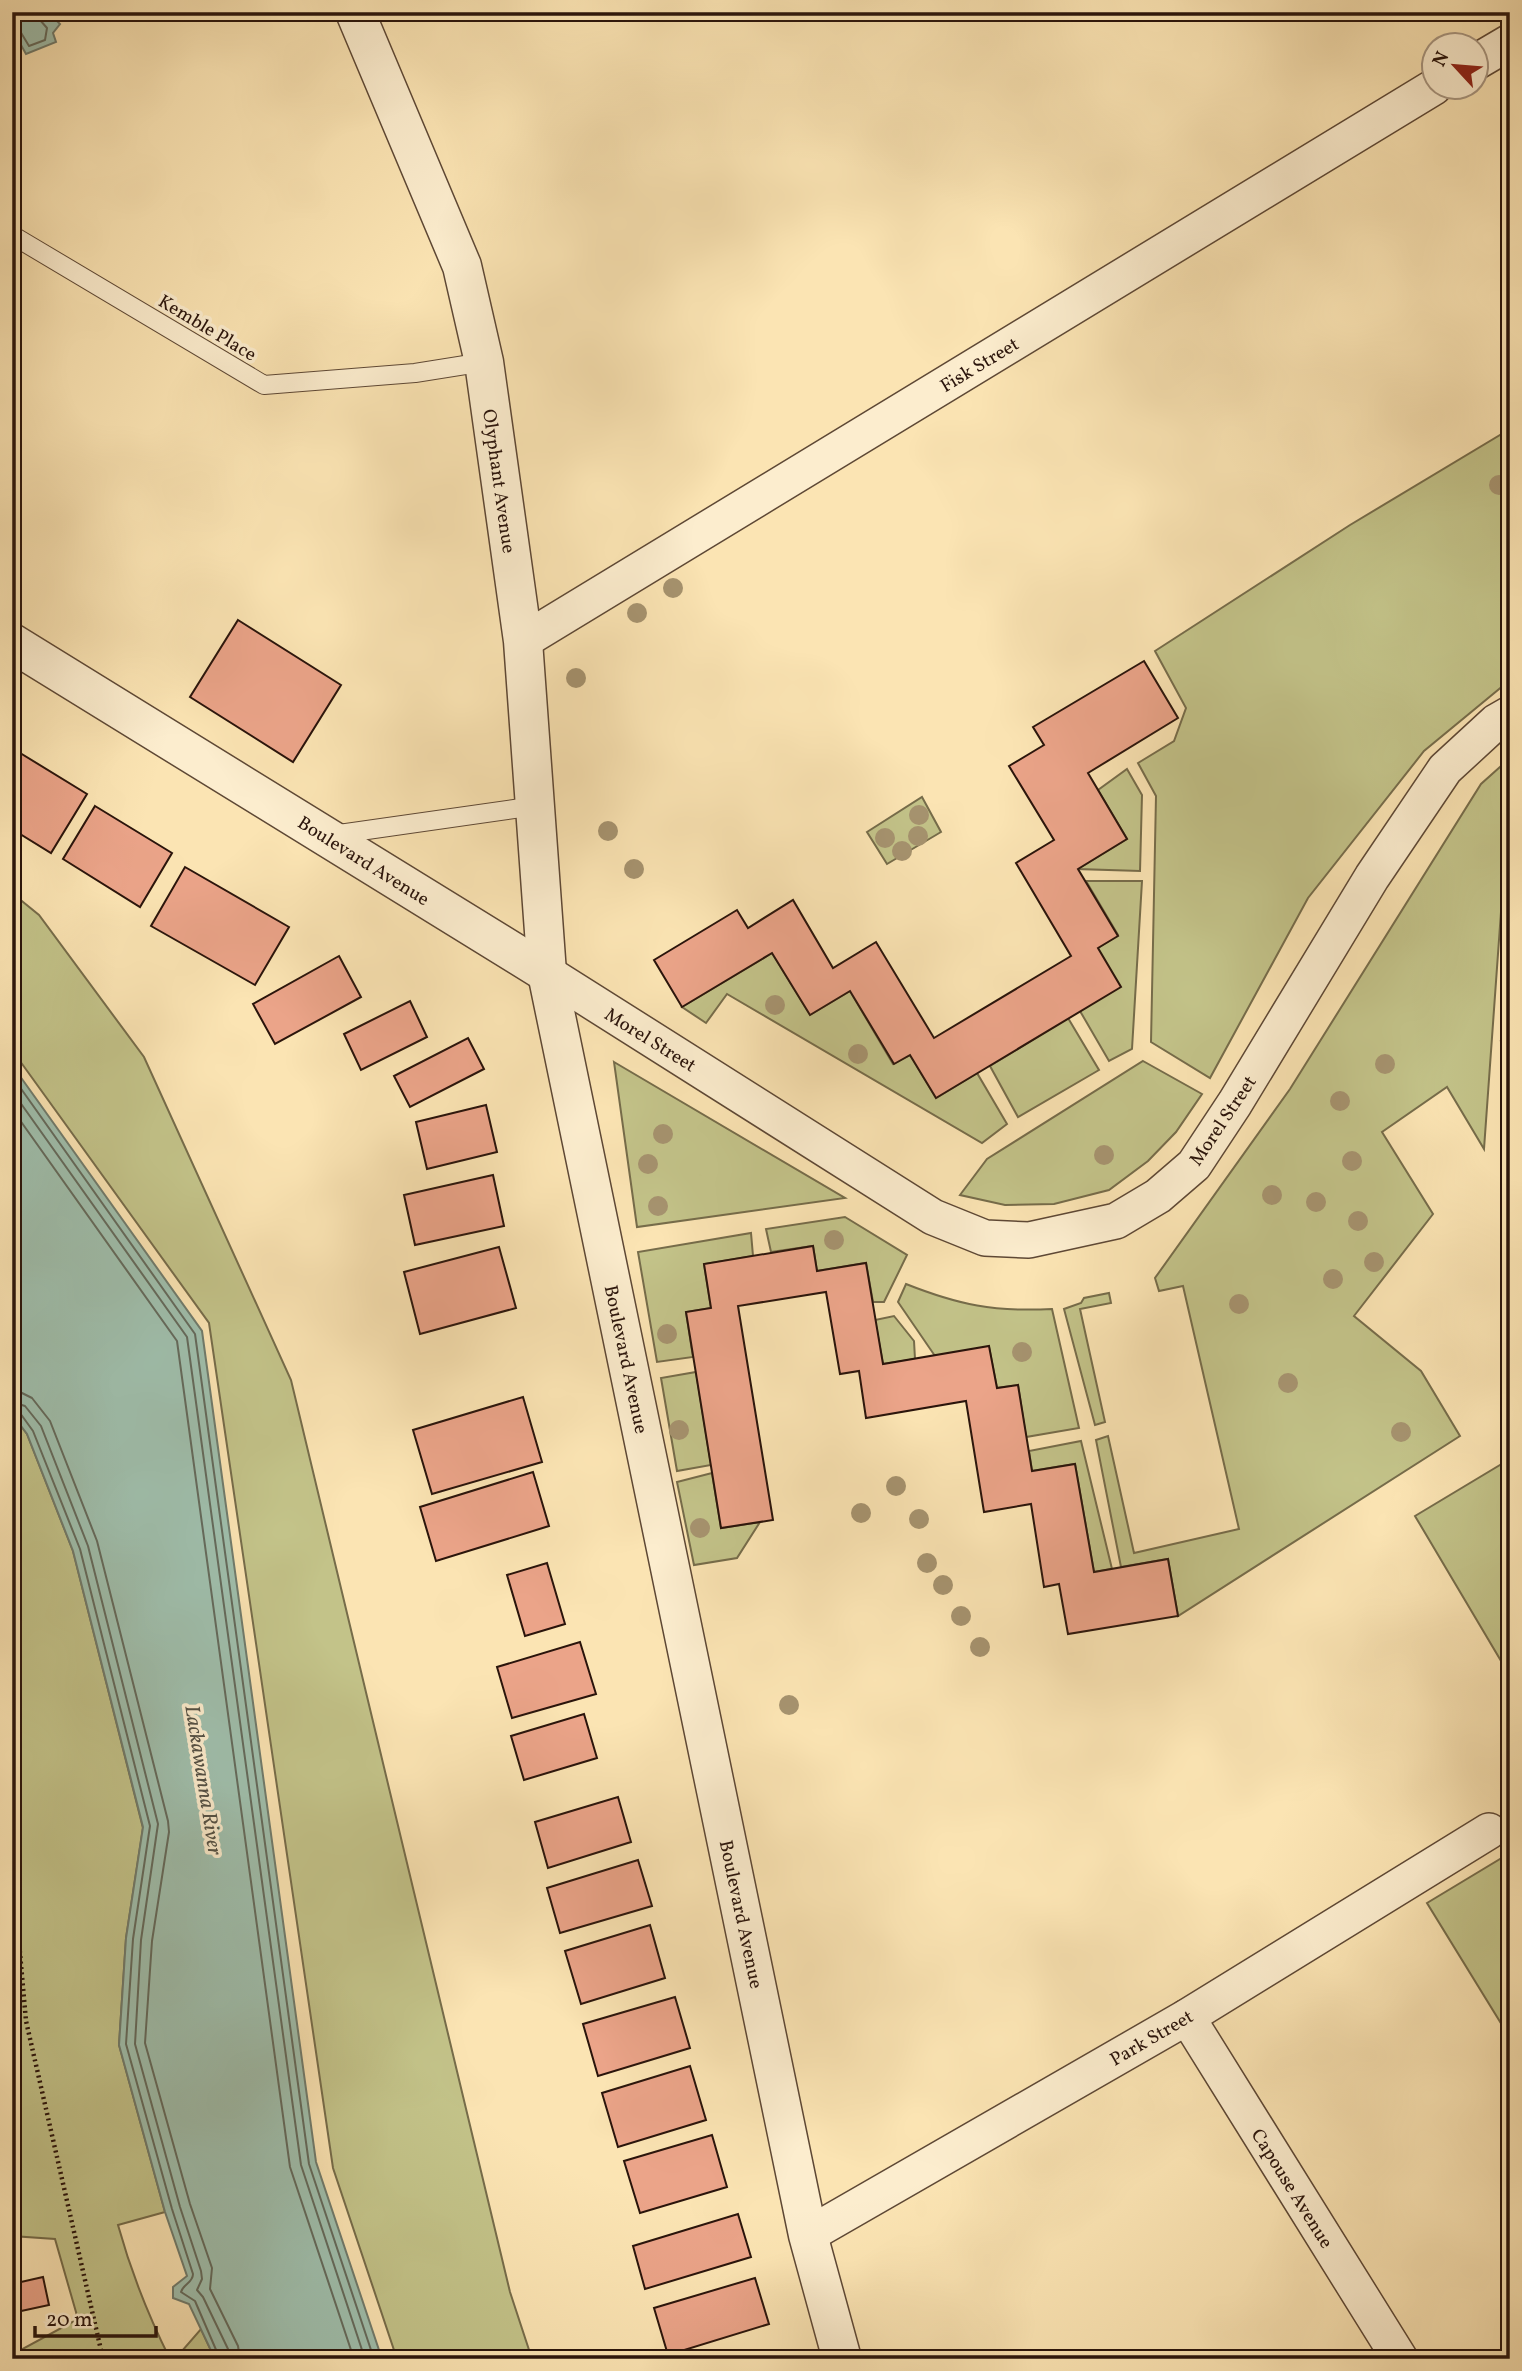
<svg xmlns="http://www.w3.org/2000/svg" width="1522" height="2371" viewBox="0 0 1522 2371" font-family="Vollkorn,serif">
<rect width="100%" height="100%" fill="#fbe4b3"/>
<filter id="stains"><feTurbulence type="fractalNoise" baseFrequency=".00286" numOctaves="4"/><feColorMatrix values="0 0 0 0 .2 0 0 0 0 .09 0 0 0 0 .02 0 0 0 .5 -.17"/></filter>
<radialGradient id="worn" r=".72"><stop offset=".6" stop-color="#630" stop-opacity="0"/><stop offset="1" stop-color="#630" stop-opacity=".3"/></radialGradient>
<g fill="#c3c389" stroke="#766c4a" stroke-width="2">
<path d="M1510 429V680L1424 751 1308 898 1210 1078 1151 1042 1156 796 1138 763 1174 741 1186 708 1155 651 1350 525Z"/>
<path d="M1510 758V886L1502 898 1484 1149 1447 1087 1382 1132 1433 1214 1354 1316 1421 1371 1460 1436 1178 1616 1168 1559 1121 1567 1096 1440 1108 1436 1134 1553 1239 1529 1183 1286 1159 1291 1155 1278 1290 1089 1481 784Z"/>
<path d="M1127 769 1142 795 1140 871 1078 869 1127 839 1098 790Z"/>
<path d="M922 797 941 832 887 864 867 832Z"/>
<path d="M1086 881H1142L1132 1049 1109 1061 1080 1011 1098 948 1118 935Z"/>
<path d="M12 893 39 915 144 1057 291 1380 510 2292 532 2359H397L333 2168 209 1323 12 1050Z"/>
<path d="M772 953 810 1015 850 991 893 1064 910 1055 936 1098 977 1073 1007 1124 982 1143 727 994 706 1023 682 1007Z"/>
<path d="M1068 1018 1099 1070 1018 1117 990 1066Z"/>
<path d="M1143 1061 1202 1094 1176 1132 1148 1161 1109 1190 1054 1204 1005 1205 960 1195 987 1159Z"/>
<path d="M614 1062 845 1198 637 1227Z"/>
<path d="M845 1217 907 1255 884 1302H873L866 1263 817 1271 813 1246 771 1252 766 1229Z"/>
<path d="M751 1233 753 1256 704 1264 711 1308 686 1312 693 1357 657 1362 638 1252Z"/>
<path d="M906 1284C959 1305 994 1312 1052 1309L1079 1428 1026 1437 1018 1385 997 1388 989 1347 935 1356 898 1302Z"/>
<path d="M1109 1293 1111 1303 1080 1309 1105 1422 1095 1425 1064 1309 1081 1303 1084 1298Z"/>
<path d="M894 1316 914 1341 915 1359 883 1364 875 1320Z"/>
<path d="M696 1372 711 1465 677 1471 661 1378Z"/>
<path d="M12 1414 27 1434 73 1551 143 1828 126 1938 119 2045 165 2212 118 2225C131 2272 148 2315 170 2359H12V2343L17 2341 19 2351 78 2319 55 2239 12 2236Z"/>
<path d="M1081 1441 1112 1569 1094 1572 1075 1464 1032 1471 1029 1451Z"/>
<path d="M1510 1459V1676L1415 1516Z"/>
<path d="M712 1473 721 1528 760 1522 737 1558 694 1565 677 1482Z"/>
<path d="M1510 1853V2038L1427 1903Z"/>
<path d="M201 2329 215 2359H175Z"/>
</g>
<g fill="#9fbfad" stroke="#707b6c" stroke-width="2">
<path d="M12 12H44L48 20 54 18 60 24 53 33 56 42 26 54 12 29Z"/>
<path d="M12 1065 202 1331 316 2162 382 2359H215L189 2304 173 2298V2287L187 2276 165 2212 119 2045 126 1938 143 1827 73 1551 27 1434 12 1414Z"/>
</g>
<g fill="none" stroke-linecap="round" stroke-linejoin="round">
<g stroke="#646a5c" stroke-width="2">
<path d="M12 28 20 31 29 46 45 40 47 28 40 20 38 12"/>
<path d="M12 1076 195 1334 309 2164 374 2359"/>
<path d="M12 1091 187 1337 301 2165 365 2359"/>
<path d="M12 1109 177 1341 290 2167 354 2359"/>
<path d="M12 1392 22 1393 32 1398 50 1421 97 1541 168 1821 169 1832 152 1941 145 2043 190 2204 212 2268 210 2289 238 2346 240 2359"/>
<path d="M12 1402 25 1406 41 1426 88 1546 158 1824 141 1940 135 2044 180 2207 201 2271 202 2279 197 2290 203 2297 228 2349 229 2359"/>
<path d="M12 1411 20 1413 33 1431 80 1549 150 1826 133 1939 126 2044 172 2209 193 2274C193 2283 183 2284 181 2292L195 2301 220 2359"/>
</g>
</g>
<g fill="#eba489" stroke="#2a140b" stroke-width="2">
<path d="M238 620 341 685 293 762 190 697Z"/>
<path d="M1144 661 1178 718 1088 773 1127 839 1078 869 1118 936 1098 948 1121 987 936 1098 910 1055 894 1064 850 991 810 1015 772 953 682 1007 654 960 737 910 748 928 793 900 833 968 876 942 934 1038 1071 956 1016 863 1054 840 1009 766 1044 745 1033 727Z"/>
<path d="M12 748 87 794 51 853 12 829Z"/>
<path d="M95 806 172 853 140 907 63 859Z"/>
<path d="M185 867 289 927 255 985 151 926Z"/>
<path d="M339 956 361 997 275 1044 253 1004Z"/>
<path d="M410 1001 427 1037 361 1070 344 1034Z"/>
<path d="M1510 1036V1056L1501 1041Z"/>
<path d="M468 1038 484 1069 410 1107 394 1076Z"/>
<path d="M486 1105 497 1152 427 1169 416 1122Z"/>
<path d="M493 1175 504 1226 415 1245 404 1195Z"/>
<path d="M813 1246 817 1271 866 1263 883 1364 989 1346 997 1388 1018 1385 1032 1471 1075 1464 1094 1572 1168 1559 1178 1616 1068 1634 1059 1584 1044 1587 1031 1504 984 1512 966 1401 866 1418 859 1371 840 1374 826 1292 738 1306 773 1520 721 1528 686 1312 711 1308 704 1264Z"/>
<path d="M499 1247 516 1308 420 1334 404 1272Z"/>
<path d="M1510 1315V1331L1503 1319Z"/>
<path d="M523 1397 542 1462 432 1494 413 1430Z"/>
<path d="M533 1472 549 1526 436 1561 420 1507Z"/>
<path d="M547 1563 565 1624 525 1636 507 1575Z"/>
<path d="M580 1642 596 1694 512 1718 497 1667Z"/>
<path d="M584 1714 597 1758 524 1780 511 1736Z"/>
<path d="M618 1797 631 1842 548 1868 535 1822Z"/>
<path d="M638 1860 652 1906 560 1933 547 1888Z"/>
<path d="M650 1925 665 1978 581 2004 565 1951Z"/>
<path d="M675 1997 690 2048 598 2076 583 2024Z"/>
<path d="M690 2066 706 2120 618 2147 602 2093Z"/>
<path d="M712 2135 727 2187 640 2213 624 2161Z"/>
<path d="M738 2214 751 2257 645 2289 633 2246Z"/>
<path d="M43 2277 49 2305 12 2313V2284Z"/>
<path d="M755 2278 769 2324 668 2355 654 2308Z"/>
</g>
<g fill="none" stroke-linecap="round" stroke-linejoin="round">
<g stroke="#5e4835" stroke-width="20">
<g id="service">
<path d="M12 235 264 385 415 373 484 362"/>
<path d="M332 835 535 806"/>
</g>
</g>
<g stroke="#5e4835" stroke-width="38">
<g id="minor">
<path d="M1476 62 1510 42"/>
<path d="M523 641 1434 87"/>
<path d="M547 973 933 1217 985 1238 1029 1240 1116 1221 1158 1196 1194 1165 1235 1103 1372 877 1445 769 1496 722 1510 714"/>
<path d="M1187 2017 1400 2359"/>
<path d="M808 2235 1187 2017 1489 1831"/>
</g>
</g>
<g stroke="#5e4835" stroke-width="41">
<g id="tertiary">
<path d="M355 12 462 266 484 362 523 641 547 973 808 2235 842 2359"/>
<path d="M12 643 547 973"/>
</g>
</g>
<path stroke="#2a140b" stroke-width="4.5" stroke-dasharray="2 3.5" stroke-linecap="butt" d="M12 1863 26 2021 103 2359"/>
<use href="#service" stroke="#fcedce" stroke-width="18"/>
<use href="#minor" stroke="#fcedce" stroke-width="35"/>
<use href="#tertiary" stroke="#fcedce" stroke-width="38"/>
</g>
<g fill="#a6936f">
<circle cx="1499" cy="485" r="10"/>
<circle cx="673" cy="588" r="10"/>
<circle cx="637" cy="613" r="10"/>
<circle cx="576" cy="678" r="10"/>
<circle cx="919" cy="815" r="10"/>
<circle cx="608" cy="831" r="10"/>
<circle cx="918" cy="836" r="10"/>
<circle cx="885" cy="838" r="10"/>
<circle cx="902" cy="851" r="10"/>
<circle cx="634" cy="869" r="10"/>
<circle cx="775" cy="1005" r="10"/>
<circle cx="858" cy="1054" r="10"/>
<circle cx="1385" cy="1064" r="10"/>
<circle cx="1340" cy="1101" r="10"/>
<circle cx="663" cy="1134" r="10"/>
<circle cx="1104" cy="1155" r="10"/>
<circle cx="1352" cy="1161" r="10"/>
<circle cx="648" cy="1164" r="10"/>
<circle cx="1272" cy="1195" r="10"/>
<circle cx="1316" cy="1202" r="10"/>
<circle cx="658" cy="1206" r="10"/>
<circle cx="1358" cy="1221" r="10"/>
<circle cx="834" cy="1240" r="10"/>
<circle cx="1374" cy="1262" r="10"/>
<circle cx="1333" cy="1279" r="10"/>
<circle cx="1239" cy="1304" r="10"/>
<circle cx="667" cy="1334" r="10"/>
<circle cx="1022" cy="1352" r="10"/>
<circle cx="1288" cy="1383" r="10"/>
<circle cx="679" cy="1430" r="10"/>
<circle cx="1401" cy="1432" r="10"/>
<circle cx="896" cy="1486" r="10"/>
<circle cx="861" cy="1513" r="10"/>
<circle cx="919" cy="1519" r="10"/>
<circle cx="700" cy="1528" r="10"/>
<circle cx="927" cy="1563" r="10"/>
<circle cx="943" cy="1585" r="10"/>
<circle cx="961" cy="1616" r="10"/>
<circle cx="980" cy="1647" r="10"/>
<circle cx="789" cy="1705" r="10"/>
</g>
<g text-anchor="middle" stroke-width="7" stroke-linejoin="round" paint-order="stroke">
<g font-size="19" fill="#2a140b" stroke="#fcedce">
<text transform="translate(208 327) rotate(31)" y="7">Kemble Place</text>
<text transform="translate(979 364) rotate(-31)" y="7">Fisk Street</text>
<text transform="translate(500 481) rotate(82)" y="7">Olyphant Avenue</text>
<text transform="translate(364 860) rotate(32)" y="7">Boulevard Avenue</text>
<text transform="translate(651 1039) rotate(32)" y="7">Morel Street</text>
<text transform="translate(1222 1120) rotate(-56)" y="7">Morel Street</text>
<text transform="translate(627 1359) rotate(78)" y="7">Boulevard Avenue</text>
<text transform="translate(742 1914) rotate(78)" y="7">Boulevard Avenue</text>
<text transform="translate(1151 2037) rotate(-30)" y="7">Park Street</text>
<text transform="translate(1293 2188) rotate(58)" y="7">Capouse Avenue</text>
</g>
<g font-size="21" font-style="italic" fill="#535044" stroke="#fcedce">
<text transform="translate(204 1780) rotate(81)" y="7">Lackawanna River</text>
</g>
</g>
<rect width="1522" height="2371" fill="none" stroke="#fbe4b3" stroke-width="42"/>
<rect x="14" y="14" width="1494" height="2343" fill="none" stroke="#2a140b" stroke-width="3.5"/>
<rect x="21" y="21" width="1480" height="2329" fill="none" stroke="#2a140b" stroke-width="2"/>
<g transform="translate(1455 66) rotate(296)"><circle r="33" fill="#fcedce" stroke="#a89680" stroke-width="2"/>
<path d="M0-5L12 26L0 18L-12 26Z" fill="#8f2418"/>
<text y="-10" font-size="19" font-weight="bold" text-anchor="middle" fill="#2a140b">N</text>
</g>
<path d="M35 2326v10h121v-10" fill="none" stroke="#2a140b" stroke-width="3.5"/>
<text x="46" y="2326" font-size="21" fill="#2a140b" stroke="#fcedce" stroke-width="5" paint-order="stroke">20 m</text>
<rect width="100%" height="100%" filter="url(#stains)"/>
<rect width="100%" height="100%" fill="url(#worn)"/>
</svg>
